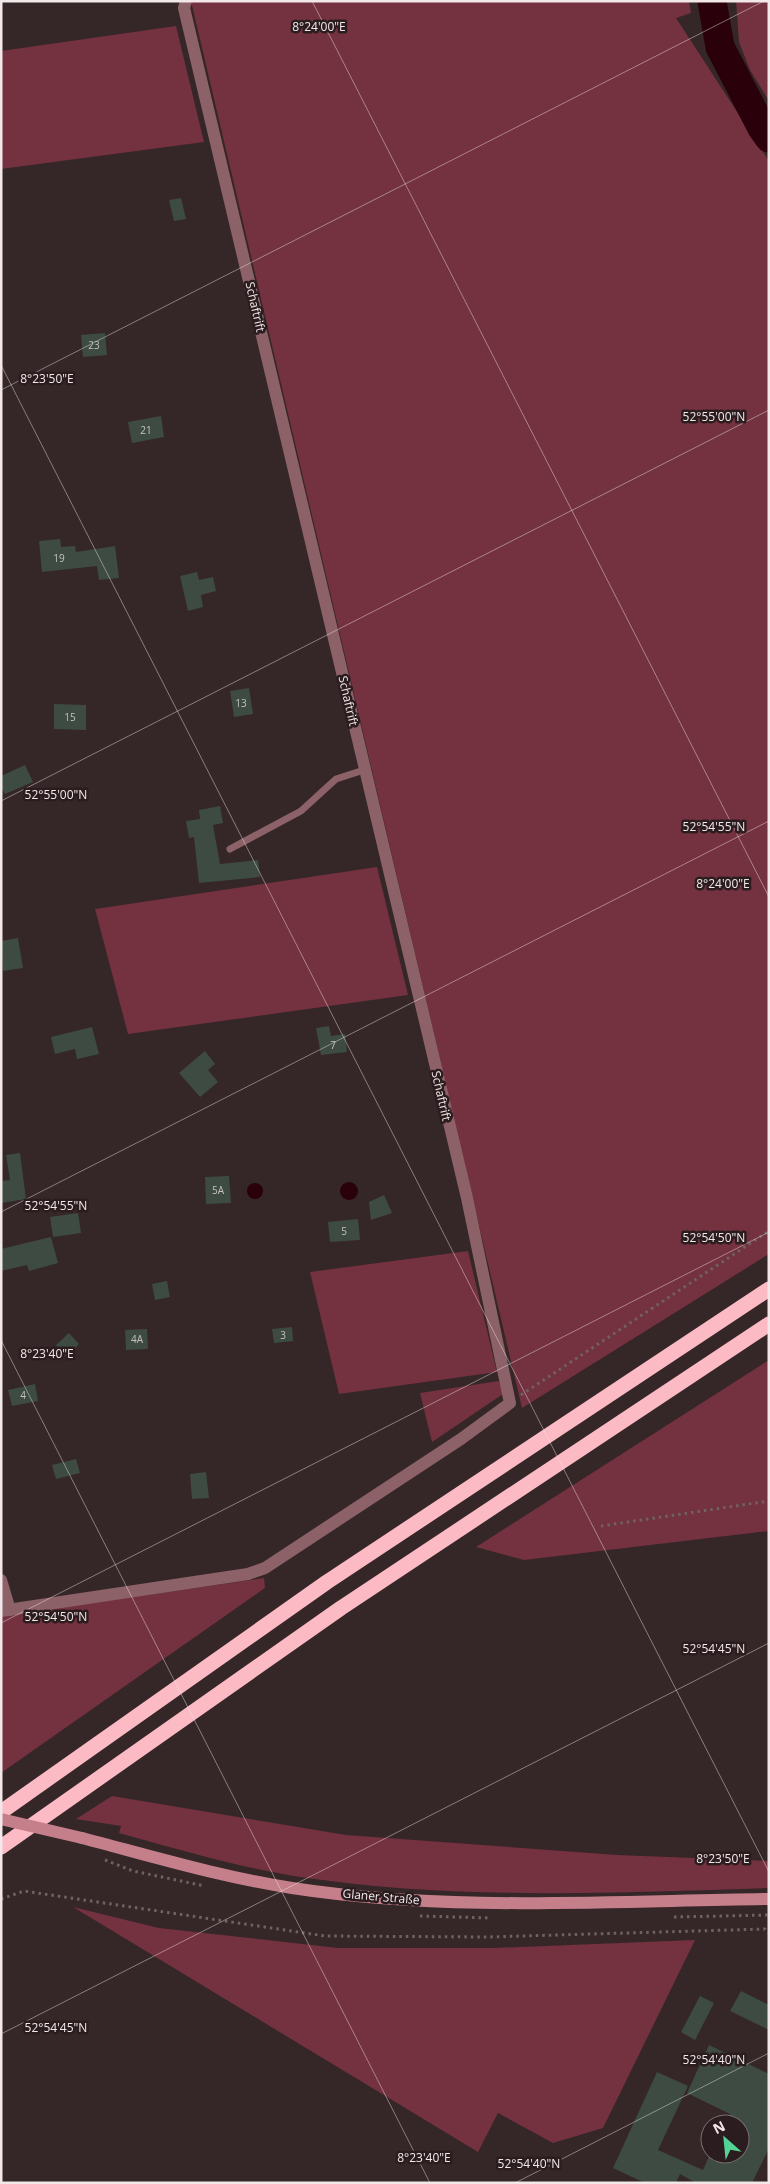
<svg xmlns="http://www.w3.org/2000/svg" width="770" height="2184" viewBox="0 0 770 2184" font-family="'Open Sans',sans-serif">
<rect width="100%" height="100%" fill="#352628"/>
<g fill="#74313f">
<path d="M191 1H689L691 13 676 18 769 161V1254L522 1408Z"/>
<path d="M736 1H769V101L750 70 739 42Z"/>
<path d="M176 26 204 142 1 169V51Z"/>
<path d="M377 867 408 995 128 1034 95 909Z"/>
<path d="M468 1251 497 1372 339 1394 310 1272Z"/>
<path d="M769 1360V1531L524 1560 476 1547Z"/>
<path d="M499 1381 503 1394 432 1442 420 1393Z"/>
<path d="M264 1578 265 1588 1 1773V1616Z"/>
<path d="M112 1796 346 1835 617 1855 769 1861V1888C615 1893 460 1900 307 1878 244 1869 181 1850 119 1833L121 1826 76 1819Z"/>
<path d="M73 1907 159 1928 338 1948H493L695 1940 603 2128 553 2143 498 2113 478 2152Z"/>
</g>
<g fill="#2a000a">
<circle cx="349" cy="1191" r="9"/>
<circle cx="255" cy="1191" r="8"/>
</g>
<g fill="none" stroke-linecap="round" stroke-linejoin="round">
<path stroke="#2a000a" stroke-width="29" d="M712 1 720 47 762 128 769 138"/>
</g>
<g fill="#3d4b43">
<path d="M181 198 186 219 174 221 169 200Z"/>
<path d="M105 333 107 355 83 357 81 335Z"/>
<path d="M161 416 164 437 132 443 128 422Z"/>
<path d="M60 539 61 547 75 546 76 552 115 546 119 578 99 580 97 566 42 572 39 541Z"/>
<path d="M197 572 199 580 213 577 216 591 201 595 203 607 188 611 180 576Z"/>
<path d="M249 688 253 714 234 717 230 691Z"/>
<path d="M54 704 86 705V730L54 729Z"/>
<path d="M25 765 33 782 5 794 1 787V776Z"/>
<path d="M220 806 223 823 213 825 220 864 258 860 260 877 199 883 194 837 189 838 186 821 200 819 199 810Z"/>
<path d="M18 938 23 968 3 971 1 941Z"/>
<path d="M329 1026 331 1036 345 1034 347 1052 321 1055 316 1028Z"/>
<path d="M92 1027 99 1054 77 1059 75 1049 55 1054 51 1037Z"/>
<path d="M205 1051 215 1064 208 1070 218 1082 200 1097 179 1073Z"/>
<path d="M20 1153 26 1199 1 1203V1181L10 1180 6 1155Z"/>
<path d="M229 1176 231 1203 206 1204 205 1177Z"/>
<path d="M384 1195 392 1213 371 1220 369 1202Z"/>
<path d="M78 1213 81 1233 53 1237 50 1217Z"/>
<path d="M358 1219 360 1240 330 1242 328 1222Z"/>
<path d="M51 1237 58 1263 29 1271 27 1265 1 1271V1249Z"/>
<path d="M167 1281 170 1297 155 1300 152 1284Z"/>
<path d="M292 1327 293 1341 274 1343 272 1329Z"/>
<path d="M147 1329 148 1349 126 1350 125 1330Z"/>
<path d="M69 1333 79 1344 66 1357 56 1345Z"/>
<path d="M35 1384 38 1401 12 1406 8 1390Z"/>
<path d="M76 1459 80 1473 56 1479 52 1465Z"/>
<path d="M206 1472 209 1498 192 1499 190 1474Z"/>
<path d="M741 1991 769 2005V2030L730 2011Z"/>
<path d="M700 1996 714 2003 695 2040 681 2032Z"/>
<path d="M709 2045 769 2074V2148L752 2183H696L680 2174 676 2183H645L613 2168 657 2072 688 2086 658 2150 703 2170 710 2154H740V2124H725L730 2114 687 2093Z"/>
</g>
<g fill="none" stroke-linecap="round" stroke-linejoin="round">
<g stroke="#6f6263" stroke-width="3" stroke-dasharray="2.5 4" stroke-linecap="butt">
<path d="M521 1395 769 1231"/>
<path d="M601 1526 769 1501"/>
<path d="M105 1860 133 1871 205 1886"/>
<path d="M1 1899 24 1891 325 1936 487 1937 765 1929 769 1933"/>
<path d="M420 1916 491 1918"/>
<path d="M674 1917 769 1915"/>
</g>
<path stroke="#8d6168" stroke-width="7" d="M230 849 301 811 336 779 364 770"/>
<g stroke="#8d6168" stroke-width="12">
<path d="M1 1580 10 1610"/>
<path d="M1 1611 248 1574 265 1568 461 1439 510 1403 467 1198 184 8 186 1"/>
</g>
<path stroke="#c57f8a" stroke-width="12" d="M82 1838C151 1856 221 1877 292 1888 449 1912 610 1901 769 1899"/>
<g stroke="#fcbac4" stroke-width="15">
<path d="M1 1812 327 1582 769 1289"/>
<path d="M1 1847 341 1608 769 1324"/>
</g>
<path stroke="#c57f8a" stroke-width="12" d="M1 1819 82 1838"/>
</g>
<path fill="none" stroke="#f2e8e9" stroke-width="1" stroke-opacity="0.45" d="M312 1 769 897M1 365 769 1872M1 390 764 1M1 801 769 410M1 1212 769 821M1 1340 430 2183M1 1623 769 1232M1 2034 769 1643M515 2183 769 2053"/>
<g text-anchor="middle" stroke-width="5" stroke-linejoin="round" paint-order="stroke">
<g font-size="10" fill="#c5c1c0">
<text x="94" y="349">23</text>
<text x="146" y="434">21</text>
<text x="59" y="562">19</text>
<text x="241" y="707">13</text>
<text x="70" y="721">15</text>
<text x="333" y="1049">7</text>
<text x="218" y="1194">5A</text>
<text x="344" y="1235">5</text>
<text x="283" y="1339">3</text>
<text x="137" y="1343">4A</text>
<text x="23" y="1399">4</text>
</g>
<g font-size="12" fill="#f2e8e9" stroke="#2b1d1f">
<text transform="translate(255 307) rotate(77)" y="4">Schaftrift</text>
<text transform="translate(348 701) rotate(77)" y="4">Schaftrift</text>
<text transform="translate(441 1096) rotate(77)" y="4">Schaftrift</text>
<text transform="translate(381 1897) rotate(5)" y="4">Glaner Straße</text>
</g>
</g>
<g font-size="12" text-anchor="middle" fill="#f2e8e9" stroke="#2b1d1f" stroke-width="5" stroke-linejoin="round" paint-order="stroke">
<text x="319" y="31">8°24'00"E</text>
<text x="47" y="383">8°23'50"E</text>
<text x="714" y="421">52°55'00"N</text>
<text x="56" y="799">52°55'00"N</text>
<text x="714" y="831">52°54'55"N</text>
<text x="723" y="888">8°24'00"E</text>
<text x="56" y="1210">52°54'55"N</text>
<text x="714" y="1242">52°54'50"N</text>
<text x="47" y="1358">8°23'40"E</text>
<text x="56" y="1621">52°54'50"N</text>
<text x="714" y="1653">52°54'45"N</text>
<text x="723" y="1863">8°23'50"E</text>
<text x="56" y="2032">52°54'45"N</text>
<text x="714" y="2064">52°54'40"N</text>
<text x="424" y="2162">8°23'40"E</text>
<text x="529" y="2168">52°54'40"N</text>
</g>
<rect width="770" height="2184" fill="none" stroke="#f2e8e9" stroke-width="5"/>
<g transform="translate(725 2139) rotate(333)"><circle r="24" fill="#2b1d1f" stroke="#7b6e70"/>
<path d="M0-4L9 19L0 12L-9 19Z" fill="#54d396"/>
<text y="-8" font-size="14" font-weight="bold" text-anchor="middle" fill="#f2e8e9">N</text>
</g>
</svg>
